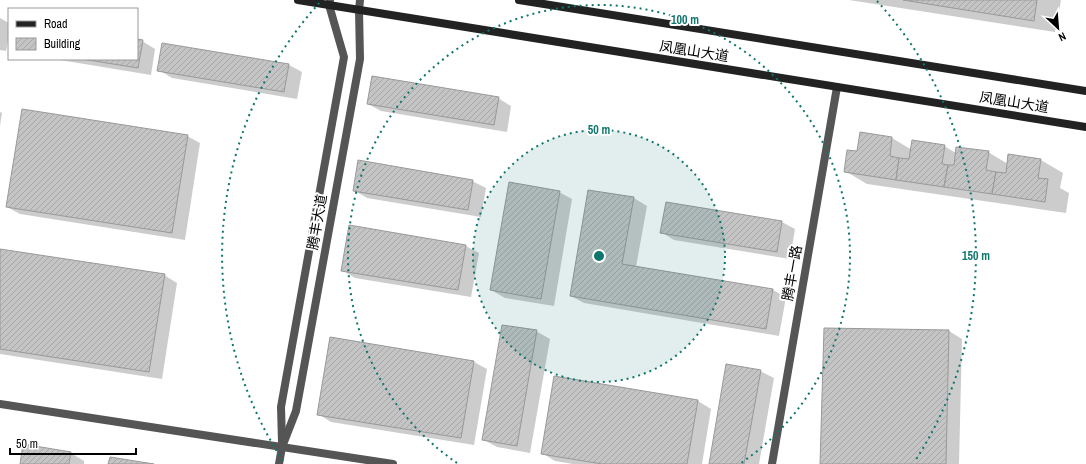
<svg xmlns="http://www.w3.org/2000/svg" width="1086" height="464" viewBox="0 0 1086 464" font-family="'Archivo Narrow','Noto Sans SC',sans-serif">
<defs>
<pattern id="building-hatch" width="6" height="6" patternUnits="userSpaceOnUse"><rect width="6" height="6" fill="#c4c4c4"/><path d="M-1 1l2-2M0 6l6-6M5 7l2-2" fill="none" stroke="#a7a7a7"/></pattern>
</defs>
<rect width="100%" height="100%" fill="#fff"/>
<g fill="#0003">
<path d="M849 0H1061L1055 32Z"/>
<path d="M0 18 9 23V36L6 51 0 50Z"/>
<path d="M137 40 142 41 155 49 151 75 54 59H137Z"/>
<path d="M289 65 302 72 297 99 172 78 159 70Z"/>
<path d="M498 98 511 106 507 132 381 111 368 104Z"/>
<path d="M0 112 2 113 0 126Z"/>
<path d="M861 134 892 138 912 150 944 146 956 153 988 152 1008 164 1041 160 1063 173 1060 188 1069 193 1066 213 867 184 845 171 858 153Z"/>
<path d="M187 136 200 143 185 240 20 214 7 207Z"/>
<path d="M472 181 486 188 481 217 367 198 354 190Z"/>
<path d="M559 192 572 199 554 306 505 298 491 290Z"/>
<path d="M634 198 647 206 636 267 773 290 786 297 779 336 584 303 571 296Z"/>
<path d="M782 222 795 229 790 259 674 240 661 232Z"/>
<path d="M350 226 466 246 479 253 471 297 355 278 342 270Z"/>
<path d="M0 250 164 275 177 283 162 379 0 354Z"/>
<path d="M824 329 949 331 962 339 959 464H821Z"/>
<path d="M536 331 550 339 530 453 497 447 484 440Z"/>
<path d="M331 338 474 362 487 369 474 445 331 422 318 414Z"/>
<path d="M760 371 774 378 759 464H710Z"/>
<path d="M555 377 698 401 711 409 702 464H573L555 461 542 453Z"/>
<path d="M24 446 71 453 84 461V464H21Z"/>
</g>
<g fill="url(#building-hatch)" stroke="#999">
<path d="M903 0H1037L1034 21Z"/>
<path d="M137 39 143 40 138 68 82 59H137Z"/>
<path d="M162 43 289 64 284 92 157 71Z"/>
<path d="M372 76 499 97 494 125 367 104Z"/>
<path d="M22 109 188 135 172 233 6 207Z"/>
<path d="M860 132 892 137 890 156 899 158 896 180 844 172 847 150 857 151Z"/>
<path d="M912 140 945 145 942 164 948 165 944 187 896 180 899 158 909 159Z"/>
<path d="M956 147 989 151 986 170 996 172 992 194 944 187 948 165H954Z"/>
<path d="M1008 154 1041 159 1038 178 1048 179 1045 202 992 194 996 172 1006 173Z"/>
<path d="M358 160 473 180 468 210 353 191Z"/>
<path d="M509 182 560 191 541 299 490 290Z"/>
<path d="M588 190 634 197 622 264 773 289 766 329 570 296Z"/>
<path d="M666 202 782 221 777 252 660 233Z"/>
<path d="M349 225 466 245 458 290 341 271Z"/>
<path d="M0 249 165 274 149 372 0 349Z"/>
<path d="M502 325 537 330 517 446 482 440Z"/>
<path d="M824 328 949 330 946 464H820Z"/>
<path d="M330 337 474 361 461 438 317 415Z"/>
<path d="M726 364 761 370 744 464H709Z"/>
<path d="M554 376 698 400 687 464H602L541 454Z"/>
<path d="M23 444 71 452 69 464H20Z"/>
<path d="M110 457 154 464H108Z"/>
</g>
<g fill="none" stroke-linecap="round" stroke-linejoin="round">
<g stroke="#555" stroke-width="8">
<path d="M0 404 393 464"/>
<path d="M772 464 837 87"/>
</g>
<g stroke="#555" stroke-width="8">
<path d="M282 442 281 407 344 57 329 5 330 0"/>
<path d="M279 464 282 447 296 411 360 59 359 10 360 0"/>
</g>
<g stroke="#222" stroke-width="8">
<path d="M298 0 1086 127"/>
<path d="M519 0 1086 91"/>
</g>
</g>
<circle cx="599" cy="256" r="126" fill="#0f766e" fill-opacity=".12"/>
<g fill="none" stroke="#0f766e" stroke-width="2" stroke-dasharray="2 4">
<circle cx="599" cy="256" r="126"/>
<path d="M457 463A251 251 0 1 1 741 463"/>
<path d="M283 461A377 377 0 0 1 321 1M877 1A377 377 0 0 1 915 461"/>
</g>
<g text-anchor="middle" stroke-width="4" stroke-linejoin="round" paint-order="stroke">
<g font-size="14" fill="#000" stroke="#fff">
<text transform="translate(694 51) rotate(9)" y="5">凤凰山大道</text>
<text transform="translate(1014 102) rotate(9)" y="5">凤凰山大道</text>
<text transform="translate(317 222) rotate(-80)" y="5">腾丰大道</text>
<text transform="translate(792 273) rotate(-80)" y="5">腾丰一路</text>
</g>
</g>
<circle cx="599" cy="256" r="6" fill="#0f766e" stroke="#fff" stroke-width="2"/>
<g font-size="12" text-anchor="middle" font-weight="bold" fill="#0f766e" stroke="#fff" stroke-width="4" stroke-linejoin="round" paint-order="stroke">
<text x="685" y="24">100 m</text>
<text x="599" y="134">50 m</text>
<text x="976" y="260">150 m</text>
</g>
<rect x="8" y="8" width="130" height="52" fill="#ffffff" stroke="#999999"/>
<rect x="16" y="21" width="20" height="6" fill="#222222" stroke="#999999"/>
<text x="44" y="28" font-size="12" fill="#000000">Road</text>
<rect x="16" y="38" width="20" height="12" fill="url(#building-hatch)" stroke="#999999"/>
<text x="44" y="48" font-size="12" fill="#000000">Building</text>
<g transform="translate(1058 28) rotate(154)" stroke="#ffffff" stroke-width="3" paint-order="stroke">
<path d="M0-3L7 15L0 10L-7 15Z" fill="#000000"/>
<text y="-6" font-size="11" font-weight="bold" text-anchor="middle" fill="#000000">N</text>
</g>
<path d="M10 448v6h126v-6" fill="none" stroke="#000000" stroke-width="2"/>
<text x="16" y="448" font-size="12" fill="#000000" stroke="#ffffff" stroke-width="3" paint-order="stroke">50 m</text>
</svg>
